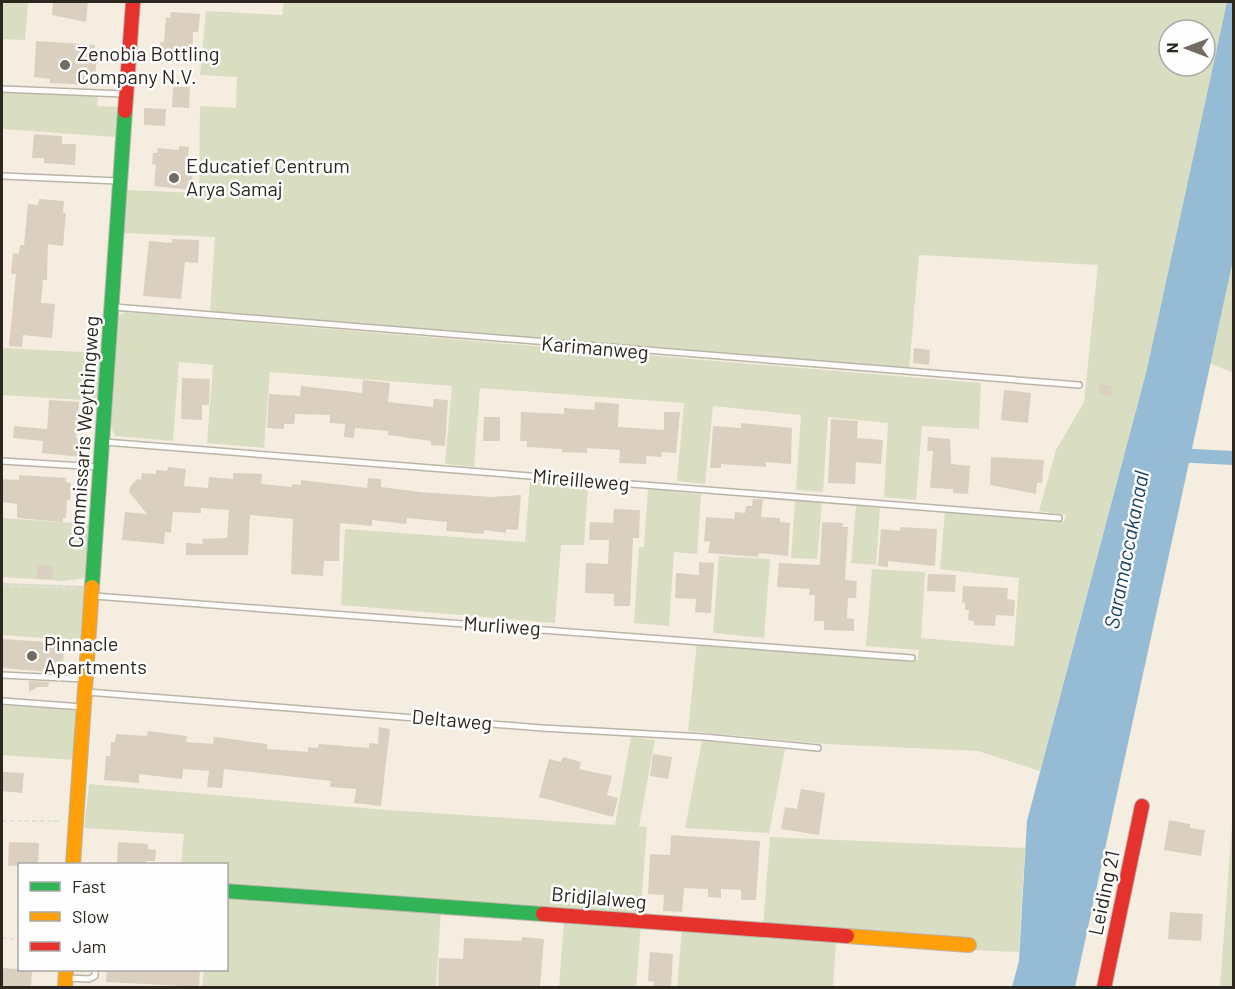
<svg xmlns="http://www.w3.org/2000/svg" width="1235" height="989" viewBox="0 0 1235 989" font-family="Barlow,sans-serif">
<rect width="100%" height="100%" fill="#f5eddf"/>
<g fill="#d9dec2" fill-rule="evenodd">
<path d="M2 2H28L25 40 2 39Z"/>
<path d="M284 2H1227L1147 369 1040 771 978 751 824 744 688 731 697 641 918 660 919 650 866 646 872 569 925 572 921 638 1014 646 1019 578 940 569 945 511 1064 521 1066 515 1039 511 1056 450 1084 402 1098 265 919 255 909 370 210 314 215 237 124 233 126 190 199 193 200 106 236 108 237 77 200 75 206 11 282 15ZM1169 30H1205V66H1169Z"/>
<path d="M3 85 98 92 97 106 118 107 116 137 2 129Z"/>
<path d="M1233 260V373L1210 363Z"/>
<path d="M125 312 981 383 979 429 922 426 916 500 884 497 888 423 828 417 823 492 796 490 801 415 713 406 705 484 677 481 684 403 480 388 474 467 445 464 452 386 270 372 264 448 207 443 213 365 179 362 173 441 115 436 111 427 119 315Z"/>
<path d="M2 348 102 353 99 401 2 395Z"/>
<path d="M530 482 588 486 584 545H561L555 623 341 605 345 529 525 542Z"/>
<path d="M648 489 701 494 697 554 674 552 669 626 634 623 639 547H644Z"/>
<path d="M795 501 822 503 817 559 791 558Z"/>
<path d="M856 506 880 508 876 565 851 563Z"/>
<path d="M2 518 90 524 86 578 63 581 2 577Z"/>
<path d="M719 556 770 559 764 638 713 633Z"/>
<path d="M2 583 86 586 82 641 2 635Z"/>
<path d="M2 705 75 710 74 760 2 755Z"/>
<path d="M631 737 655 740 639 826 647 827 640 918 227 886 226 864H181L184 834 84 828 89 784 386 810 615 825Z"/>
<path d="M702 741 785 749 769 833 685 828Z"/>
<path d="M1233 811V987H1220Z"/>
<path d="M770 837 1025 848 1019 952 972 950 763 927Z"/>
<path d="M227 894 441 911 436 987 202 988 204 970H226Z"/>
<path d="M564 919 641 925 636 987 559 988Z"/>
<path d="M682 928 836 940 833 987 677 988Z"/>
</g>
<path fill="#96bbd4" d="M1227 2H1234L1233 260 1075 987H1012L1019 961 1027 821 1147 369Z"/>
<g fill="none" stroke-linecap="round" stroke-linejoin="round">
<path stroke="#96bbd4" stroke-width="14" d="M1173 455 1234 458"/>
</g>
<g fill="#dbd0bf">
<path d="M53 2H88L86 22 52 15Z"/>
<path d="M171 12 200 14 198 32H193L192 62 159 60 160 42H164L166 17 170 18Z"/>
<path d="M36 41 95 45 94 53H97L95 81H93V85L50 83V79L34 77Z"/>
<path d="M173 87H190L189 108 172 107Z"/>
<path d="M144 108 166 109 165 126 144 125Z"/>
<path d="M34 134 62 136V144H76L75 165 44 163V158H32Z"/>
<path d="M179 146 189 147 187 169 193 170 191 190 154 186 156 165 152 164 153 153H157L158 148 179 150Z"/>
<path d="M39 199 64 201 63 213H66L63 246 48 244 47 280H43L41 303 55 304 52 338 23 335 22 347 9 346 16 274H11L13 253 19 254 20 245H24L28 204 38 205Z"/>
<path d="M172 239 199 240 198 263 185 262 181 299 143 296 149 241 172 243Z"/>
<path d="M914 348 930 350 929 365 913 363Z"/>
<path d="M182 378 210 379 209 405H202V420L181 419Z"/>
<path d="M363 380 390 383 388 402 433 407 434 399 448 400 445 446 431 445V441L388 435V431L355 428 354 438 344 437 345 424 330 423V415L295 414 294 424H284V429L267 428 269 394 300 396 301 386 362 393Z"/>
<path d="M1100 384 1112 386 1111 396 1098 394Z"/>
<path d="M1004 390 1031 393 1028 423 1001 420Z"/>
<path d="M49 400 79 402 76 438H83L82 457 42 453 43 441 13 438 14 426 47 429Z"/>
<path d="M595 402 619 404 618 427 664 430V412H680L676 453 662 452 661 457 646 456V464L619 463 620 450 587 448V453L562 452V449L527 447V441H520L521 412 564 414V408L594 410Z"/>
<path d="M484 417H500V441H483Z"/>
<path d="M831 419 858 421 857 438 883 440 881 464 856 462 855 484 828 483Z"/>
<path d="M741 423 792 428 791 464 766 462V467L721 464V468H710L713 426 741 428Z"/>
<path d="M928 437 950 439 951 464 970 466 968 494 953 493V489L930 488 933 451H927Z"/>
<path d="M991 457 1044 460 1042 483H1037L1036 494 990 485Z"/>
<path d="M168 467 186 469 184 486 208 488 209 477 233 479V473L262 474 261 484 292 487V484L301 485V480L367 488 368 478 381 479V487L419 492 492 497 521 495 518 530 506 529V533L484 530V534L446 531 447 522 407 518 406 524 372 520V526L340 523 339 561H324L323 576 291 574 293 519 250 515 248 555H186V543L203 544 202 539 227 538 229 510 201 508V513L173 512 171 533 165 532 164 544 122 540 125 512 147 514 129 492 130 487 137 479 141 480 142 473 156 474V470L167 471Z"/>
<path d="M19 475 66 478V482L71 483 70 500H67L66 518H63V522L17 518V504L2 502V479L19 480Z"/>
<path d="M753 499H763L761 517 780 518V522L790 523 788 556 759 553 758 557 708 553 710 542 704 541 706 517 734 519 735 512 745 513 746 506H752Z"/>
<path d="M614 509 640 510 639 538H633L630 606H614V594L585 593 586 563 608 564 609 540H589L590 522 613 523Z"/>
<path d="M822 522 843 523 842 527H848L845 580 857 581 856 598H848L847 618 854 619V631L824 630V621H814L815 595H809L810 589 777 587 779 563 820 565Z"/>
<path d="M900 527 937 529 935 566 888 561V567L878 566 881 529 900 531Z"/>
<path d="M699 562 714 563 711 613 695 612 696 599 675 598 676 573 699 575Z"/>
<path d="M37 565 54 566 53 579 36 578Z"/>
<path d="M928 574 956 575 955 592 927 591Z"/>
<path d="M963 586 1008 588 1007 599 1015 600 1014 616 996 615 995 626 974 625V621L968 620 969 610H965V602L962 603Z"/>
<path d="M2 639 64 643 63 673 2 668Z"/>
<path d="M29 681 49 682 48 687H38L29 692Z"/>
<path d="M379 727 390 729 381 806 354 803 356 789 330 787 331 781 224 769 222 788 207 787 209 771 183 769 182 779 139 774V783L104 780 106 756H110L111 742H115L116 734 147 736 148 731 187 736 186 742 213 744 214 737 231 739 267 744V749L308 752V747L318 748 319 744 369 748V743L378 744Z"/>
<path d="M653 754 672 757 668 779 650 776Z"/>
<path d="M563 757 581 762 579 769 612 776 607 795 618 798 613 817 539 797 549 759 561 762Z"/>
<path d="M2 772 24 773 22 793 2 791Z"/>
<path d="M801 789 825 793 819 835 781 829 785 807 797 809Z"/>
<path d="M1169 820 1190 824V828L1205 830 1201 856 1164 850Z"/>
<path d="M671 835 760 841 756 900H741V890L721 889V898L708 897V889L684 888 682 912 663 911 664 895 648 894 650 854 670 855Z"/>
<path d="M9 842 39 843 38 864 8 866Z"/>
<path d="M118 842 148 844V849L156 850 155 861H146V864H117Z"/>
<path d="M1170 912 1203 914 1201 941 1168 939Z"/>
<path d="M522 937 544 939 540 987H438L439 958 463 959 464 938 522 941Z"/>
<path d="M650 952 673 954 671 987H653L654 982 648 981Z"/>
<path d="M2 968 32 970 31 987H2Z"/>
<path d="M107 969H200L199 987 106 982Z"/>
</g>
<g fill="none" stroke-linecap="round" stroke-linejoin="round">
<g stroke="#bab4aa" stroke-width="8">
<g id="lane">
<path d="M2 89 124 94"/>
<path d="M2 176 118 181"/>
<path d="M114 307 1079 385"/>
<path d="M104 442 1059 518"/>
<path d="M2 461 99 467"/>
<path d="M94 596 912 658"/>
<path d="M2 675 85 679"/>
<path d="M87 692 542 728 704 737 818 748"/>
<path d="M2 701 83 707"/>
<path d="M67 978 89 979 95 976V970"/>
</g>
</g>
<g stroke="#bab4aa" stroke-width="16">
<g id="fast">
<path d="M92 587 125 111"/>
<path d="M226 891 543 914"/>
</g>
</g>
<g stroke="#bab4aa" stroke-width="16">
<g id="slow">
<path d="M73 864 92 587"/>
<path d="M847 936 969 945"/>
<path d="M65 988 66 970"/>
</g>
</g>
<g stroke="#bab4aa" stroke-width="16">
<g id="jam">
<path d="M125 111 133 2"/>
<path d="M543 914 847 936"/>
<path d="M1104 988 1142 806"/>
</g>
</g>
<g stroke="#e2e0dc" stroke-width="2" stroke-dasharray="4.5 3" stroke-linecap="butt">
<path d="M2 586 77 588"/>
<path d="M2 821H61"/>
<path d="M2 938 20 940"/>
</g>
<use href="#lane" stroke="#fefcfa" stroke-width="5"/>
<use href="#fast" stroke="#30b455" stroke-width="14"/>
<use href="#slow" stroke="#ff9f0a" stroke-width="14"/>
<use href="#jam" stroke="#e5322d" stroke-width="14"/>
</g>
<g fill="#726c62" stroke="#fefefe" stroke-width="2">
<circle cx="65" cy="65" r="6"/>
<circle cx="174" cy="178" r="6"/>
<circle cx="32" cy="656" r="6"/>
</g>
<g text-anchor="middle" stroke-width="5" stroke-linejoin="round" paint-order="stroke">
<g font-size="20" fill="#2c271e" stroke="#fefefe" text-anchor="start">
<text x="77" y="61">Zenobia Bottling<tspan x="77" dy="23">Company N.V.</tspan></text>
<text x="186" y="173">Educatief Centrum<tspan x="186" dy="23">Arya Samaj</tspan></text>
<text x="44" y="651">Pinnacle<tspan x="44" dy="23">Apartments</tspan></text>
</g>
<g font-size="20" fill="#2c271e" stroke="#fefefe">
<text transform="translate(595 348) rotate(5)" y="7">Karimanweg</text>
<text transform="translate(84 432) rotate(-86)" y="7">Commissaris Weythingweg</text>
<text transform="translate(581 480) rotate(5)" y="7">Mireilleweg</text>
<text transform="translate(502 626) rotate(4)" y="7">Murliweg</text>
<text transform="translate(452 720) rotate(5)" y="7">Deltaweg</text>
<text transform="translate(1104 893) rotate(-78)" y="7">Leiding 21</text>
<text transform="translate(599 898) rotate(5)" y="7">Bridjlalweg</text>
</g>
<g font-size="21" font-style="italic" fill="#143f5d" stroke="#fefefe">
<text transform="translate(1127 550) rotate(-79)" y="7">Saramaccakanaal</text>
</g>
</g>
<rect width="1235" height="989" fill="none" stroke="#2c271e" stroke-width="6"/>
<rect x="18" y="863" width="210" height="108" fill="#fefefe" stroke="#aaa8a4" stroke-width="1.5"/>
<rect x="30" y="882" width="30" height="9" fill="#30b455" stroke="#aaa8a4" stroke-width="1.5"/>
<text x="72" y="893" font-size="18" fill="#2c271e">Fast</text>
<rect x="30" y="912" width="30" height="9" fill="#ff9f0a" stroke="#aaa8a4" stroke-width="1.5"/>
<text x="72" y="923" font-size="18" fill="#2c271e">Slow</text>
<rect x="30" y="942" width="30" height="9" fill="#e5322d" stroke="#aaa8a4" stroke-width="1.5"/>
<text x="72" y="953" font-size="18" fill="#2c271e">Jam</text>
<g transform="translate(1187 48) rotate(270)"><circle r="28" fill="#fefefe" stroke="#aaa8a4" stroke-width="1.5"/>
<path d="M0-4.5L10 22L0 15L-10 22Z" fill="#726c62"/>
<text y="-9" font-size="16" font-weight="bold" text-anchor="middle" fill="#2c271e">N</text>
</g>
</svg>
